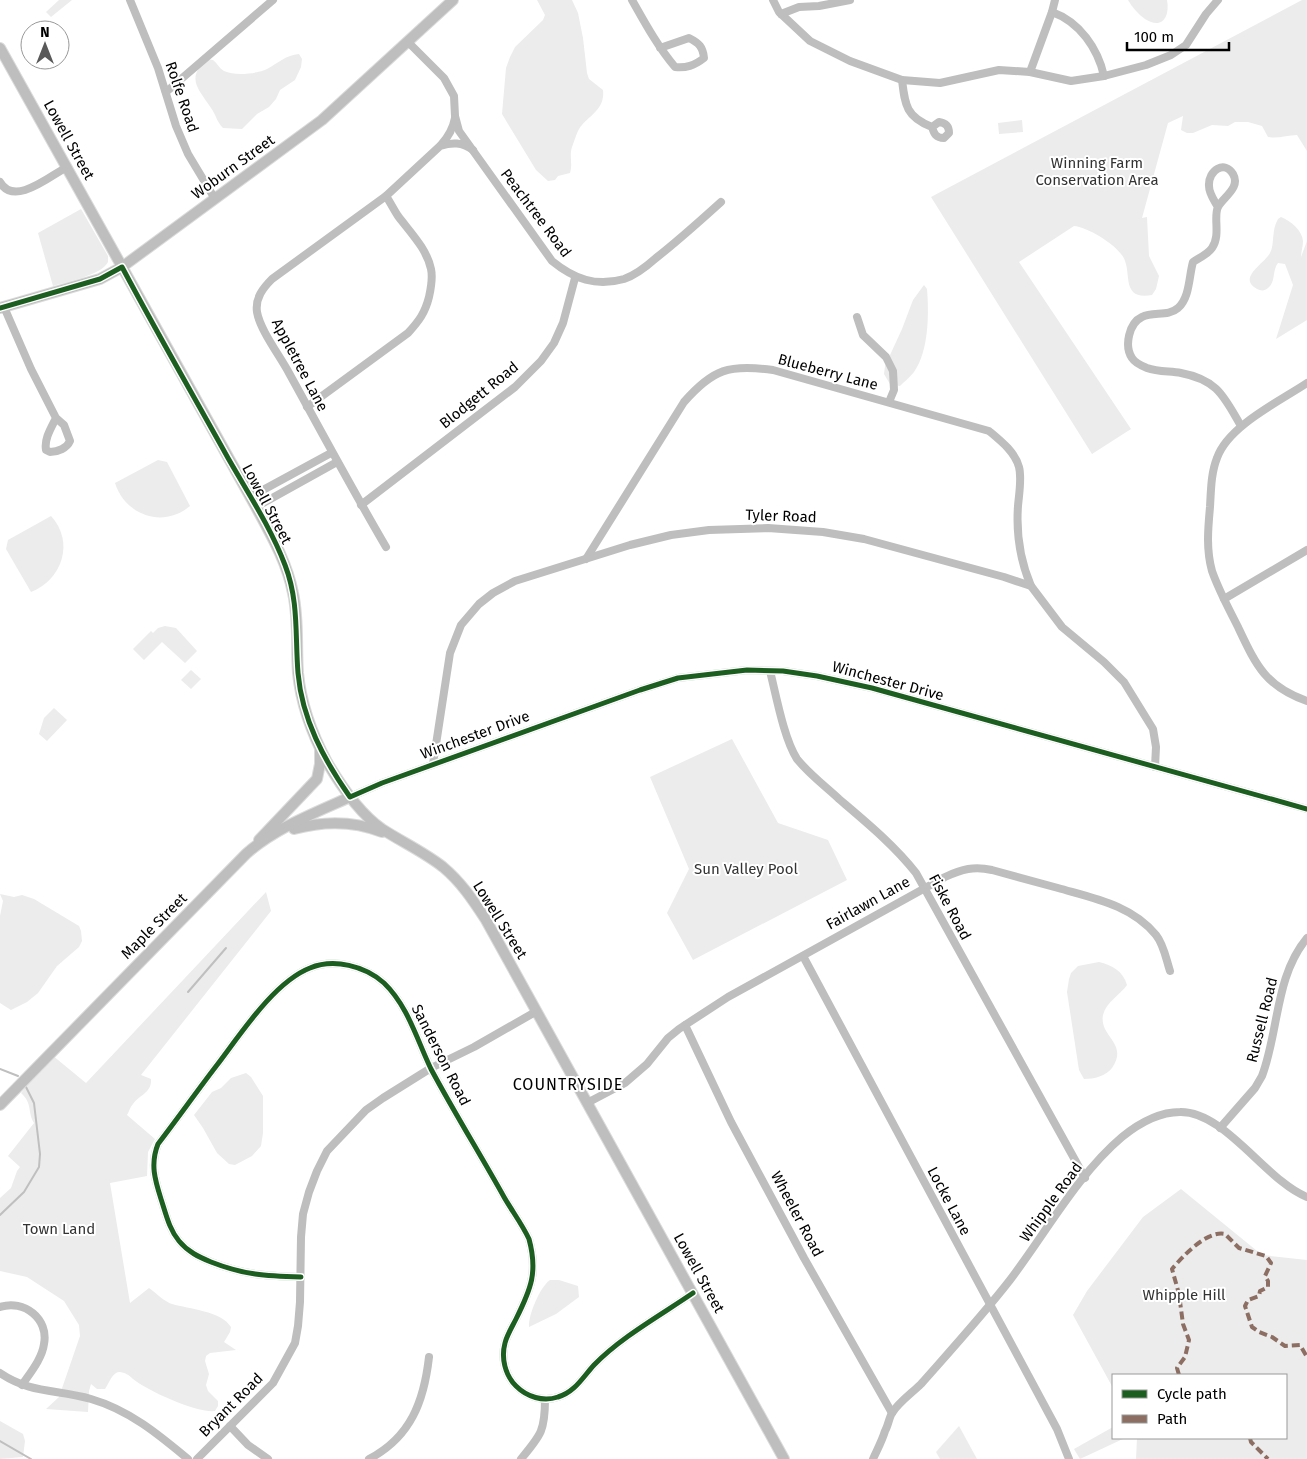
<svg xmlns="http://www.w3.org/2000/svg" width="1307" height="1459" viewBox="0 0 1307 1459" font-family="'Fira Sans',sans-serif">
<rect width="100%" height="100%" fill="#fff"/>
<g fill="#ececec">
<path d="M59 0H72L51 17 46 12Z"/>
<path d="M537 0H572L578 13 583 38 587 73 589 79 603 90C605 108 592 114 582 125 577 130 575 140 572 147 569 156 573 164 570 173L558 176 555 180 548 181 536 170 502 114 506 68 510 57 515 47 543 20 545 15Z"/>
<path d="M1128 0H1167C1170 17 1162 30 1145 19 1138 14 1132 7 1128 0Z"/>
<path d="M1302 0H1307V151L1297 135C1287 135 1278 139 1268 137L1262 126 1248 122H1235L1228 126 1212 125 1193 133H1187L1181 130 1183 116 1168 123 1142 218 1147 217 1149 256 1159 276 1156 289 1152 295C1122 300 1131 276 1125 261 1121 247 1088 227 1074 226L1019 262 1131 429 1092 454 931 197Z"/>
<path d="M299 54 302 59 301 67 295 80 280 90 276 99 269 107 257 114 242 129 223 128C217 122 216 115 211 108 199 89 185 79 207 59L213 60C217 63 219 68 224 71 235 76 256 74 267 69 278 63 286 55 299 54Z"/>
<path d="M1022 120 1023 132 999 134 998 123Z"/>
<path d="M81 209 108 256V262C102 275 66 282 53 286L38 233Z"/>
<path d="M1281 217C1291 221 1302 230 1303 241 1303 247 1301 252 1301 257L1307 241V320L1276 339 1293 285 1285 264 1278 263C1272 270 1276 282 1268 288 1265 291 1261 291 1257 289 1237 278 1264 264 1270 253 1275 244 1271 231 1278 219Z"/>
<path d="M924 285 927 289C929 313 929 351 914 372 910 377 904 382 900 386L890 384 884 374 885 366 902 329 913 300Z"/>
<path d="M158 460 167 462 190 506C163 529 125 515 115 483Z"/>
<path d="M51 516C75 542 62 580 31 592L6 549 8 540Z"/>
<path d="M165 626 176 628 197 651 185 663 162 642 144 660 133 649 151 631 153 633 158 628Z"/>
<path d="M191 670 201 679 191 689 181 680Z"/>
<path d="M54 708 67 720 47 741 39 734 44 718Z"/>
<path d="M732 739 778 823 828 840 847 880 693 960 667 913 689 869 650 777Z"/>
<path d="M266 892 271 911 141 1075 151 1079C152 1093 139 1095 133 1104 130 1107 129 1112 127 1115L155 1139 148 1152 147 1176 110 1183 130 1303 149 1288C156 1293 165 1302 172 1304 189 1309 221 1311 231 1327L230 1332 224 1342 236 1350 210 1353 206 1356 205 1361 209 1374 206 1385 208 1391 218 1401V1406L215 1411C196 1413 148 1391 133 1379 129 1375 121 1370 116 1373 111 1376 108 1385 105 1389H97L91 1384 89 1391 88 1412 46 1409 59 1397 80 1336 79 1325 64 1301 27 1277 0 1271V1198L11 1188 17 1171 20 1167 8 1156 34 1123C27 1111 33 1104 21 1093L52 1055 86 1083Z"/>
<path d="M0 894 14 897 22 895 34 899 79 926 81 931 82 941 79 947 57 966 38 993 27 1002 11 1010 0 1003V916L3 901Z"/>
<path d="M1099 962C1112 965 1123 971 1127 985 1120 995 1106 1002 1103 1015 1099 1037 1129 1043 1112 1068 1106 1076 1094 1079 1084 1079L1079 1070 1067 992 1069 979 1071 973 1078 966Z"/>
<path d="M246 1073 251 1077 263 1096V1133L261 1146 252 1156 235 1165 229 1164 217 1153 203 1128 194 1115 212 1092 221 1088 231 1078Z"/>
<path d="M1181 1189 1262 1255 1307 1260V1459H1136L1137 1438H1286V1375H1113V1388L1073 1315 1087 1291 1143 1217Z"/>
<path d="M550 1280H559L578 1286 579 1297 556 1314 529 1327C528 1315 540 1287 550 1280Z"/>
<path d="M0 1421 23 1434 25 1441 23 1457 0 1459Z"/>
<path d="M959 1426 977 1459H940L936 1452Z"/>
<path d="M1113 1427V1438H1125L1080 1459 1074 1449Z"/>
</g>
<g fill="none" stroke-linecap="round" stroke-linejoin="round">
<g stroke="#bfbfbf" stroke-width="2">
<path d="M188 992 226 948"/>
<path d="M0 1069 18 1076"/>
<path d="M0 1215 24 1192 39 1167 40 1154 34 1103 26 1087"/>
<path d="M0 1441 31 1459"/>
</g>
<g stroke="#dbdbdb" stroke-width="12">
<g id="major">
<path d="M0 48 256 507C271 535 287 562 293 593 299 620 296 646 298 673 301 704 312 734 327 762 341 786 359 813 382 829 402 842 424 852 443 867 461 882 473 900 486 920L784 1459"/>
<path d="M0 308 100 279 122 267 322 120 453 0"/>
<path d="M294 829C323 821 354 821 382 832"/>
<path d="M259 840 317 779 320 764V750"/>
<path d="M0 1105 246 854C275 828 315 813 350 797"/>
</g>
</g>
<g stroke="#bebebe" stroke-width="8">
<path d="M130 0 158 68 176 126 188 154 215 199"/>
<path d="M632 0C645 23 658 47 675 67 686 68 694 66 704 58 703 47 699 43 689 38L660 48"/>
<path d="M773 0 779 12 810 41 850 61 902 80 940 83 999 70 1030 72 1071 81 1104 76 1146 65 1171 55 1186 45 1206 14 1218 0"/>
<path d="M1052 12C1080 22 1098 49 1104 76"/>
<path d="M781 14 799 7 819 6 850 0"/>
<path d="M408 42 444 78 454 96 455 116 459 131 552 261C574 279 596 287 624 279 636 275 647 266 656 258 679 240 700 221 721 202"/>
<path d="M1030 72 1052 12 1055 0"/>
<path d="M902 80C905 105 906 117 932 127L939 122C946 123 949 126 949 133L944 138C936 138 934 134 932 127"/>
<path d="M166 92 273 0"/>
<path d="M441 145C449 136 453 129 455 118"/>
<path d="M0 182C14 207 50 176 67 167"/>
<path d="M1218 207C1214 200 1209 194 1209 186 1208 170 1225 160 1233 174 1241 188 1223 197 1218 207 1213 217 1221 235 1212 248 1208 254 1199 258 1193 262 1189 275 1190 298 1178 308 1168 317 1153 311 1142 317 1129 323 1124 346 1132 358 1135 363 1142 366 1147 368 1158 372 1170 371 1181 373 1218 380 1224 397 1241 426"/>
<path d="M4 307 31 369 56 418C51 428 44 439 46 450L50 452C58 452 67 448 70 441L64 425 56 418"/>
<path d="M857 317 863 335 886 357 893 371 894 390 889 402"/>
<path d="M1307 383C1280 401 1228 426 1217 458 1211 473 1211 490 1210 507 1208 529 1206 549 1212 571 1219 591 1229 609 1238 627 1256 665 1265 686 1307 701"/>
<path d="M307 407 408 333C419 321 425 313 429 297 431 288 433 278 431 269 427 249 410 232 398 216 394 210 390 202 386 196"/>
<path d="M250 497 331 453"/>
<path d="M361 505 515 387 541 361 554 343 563 323 575 278"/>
<path d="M256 507 337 462"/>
<path d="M386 547C352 489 321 431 289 373 280 356 260 330 257 312 255 298 263 288 272 279L386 196 440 146C452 142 462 142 473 150"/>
<path d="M586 559 684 402C713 369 729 364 773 370L989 431C1001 441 1015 452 1019 467 1022 478 1019 494 1018 506 1016 534 1020 560 1031 586"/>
<path d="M1224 599 1307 550"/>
<path d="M770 671C776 695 784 739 797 759 809 774 825 786 839 799 866 822 894 845 916 873L1085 1178"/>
<path d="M433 764 450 653 461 625 479 604 493 593 515 581 630 545 671 535 709 530 768 528 823 532 864 539 1004 577 1031 586 1062 627 1104 662 1124 682 1153 729 1156 747 1155 767"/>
<path d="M350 797 382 783 640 690 678 678 747 670 783 671 817 676 872 688 1307 809"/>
<path d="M803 956 1057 1429 1069 1459"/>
<path d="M685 1025 731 1122 804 1258 892 1413"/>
<path d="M587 1103 625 1083 647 1064 668 1038 679 1029 728 997 945 877C962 869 974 866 992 870 1014 876 1036 882 1058 888 1093 898 1132 905 1156 935 1164 945 1166 959 1170 971"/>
<path d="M1220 1128 1255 1088 1262 1076C1279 1031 1275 976 1307 938"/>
<path d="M301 1277C266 1276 244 1275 211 1262 199 1257 188 1252 179 1241 169 1229 166 1214 161 1199 155 1180 150 1164 158 1144 178 1118 197 1091 217 1065 240 1035 274 982 310 968 334 958 365 966 384 983 408 1006 417 1040 431 1069 454 1112 480 1154 504 1197 512 1211 522 1224 529 1239 538 1272 531 1289 516 1319 512 1327 507 1335 505 1343 501 1358 505 1375 516 1386 527 1397 543 1402 558 1397 575 1392 583 1377 594 1365 621 1337 661 1315 693 1293"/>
<path d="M0 1307C24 1299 49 1319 44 1344 42 1359 30 1373 22 1385"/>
<path d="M0 1373C31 1394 57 1389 91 1399 129 1410 158 1434 188 1459"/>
<path d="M230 1426 248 1445 268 1459"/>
<path d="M197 1459 273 1383 295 1343 298 1326 300 1302 301 1237 303 1214 309 1192 317 1171 327 1151 366 1110 383 1098 431 1068 474 1047 537 1011"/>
<path d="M369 1459C411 1437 424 1401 429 1357"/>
<path d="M521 1459C541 1435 545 1431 545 1399"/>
<path d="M873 1459C877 1450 882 1441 885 1431 888 1426 889 1418 892 1413 899 1402 912 1393 921 1384 951 1350 982 1316 1010 1280 1045 1234 1078 1174 1122 1137 1138 1124 1159 1112 1180 1112 1225 1111 1266 1181 1307 1197"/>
</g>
<use href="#major" stroke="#bebebe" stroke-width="10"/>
<g stroke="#8d6e63" stroke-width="4" stroke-dasharray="8 4" stroke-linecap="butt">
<path d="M1179 1375 1177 1368 1185 1357 1189 1340 1183 1324 1179 1294 1172 1269C1183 1256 1207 1230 1225 1234L1239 1248 1266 1256 1271 1263 1265 1276 1268 1281V1287L1260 1291 1259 1296 1248 1300 1245 1306 1252 1327 1259 1332 1272 1337 1285 1346 1300 1345 1307 1357"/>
<path d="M1250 1438 1251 1442 1268 1459"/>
</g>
<g stroke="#fff" stroke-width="8">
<g id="cycleway">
<path d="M0 308 100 279 122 267C156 331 193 395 228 458 248 493 271 528 285 565 299 601 295 636 298 673 302 719 324 760 350 797L382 783 640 690 678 678 747 670 783 671 817 676 872 688 1307 809"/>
<path d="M301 1277C266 1276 244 1275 211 1262 199 1257 188 1252 179 1241 169 1229 166 1214 161 1199 155 1180 150 1164 158 1144 178 1118 197 1091 217 1065 240 1035 274 982 310 968 334 958 365 966 384 983 408 1006 417 1040 431 1069 454 1112 480 1154 504 1197 512 1211 522 1224 529 1239 538 1272 531 1289 516 1319 512 1327 507 1335 505 1343 501 1358 505 1375 516 1386 527 1397 543 1402 558 1397 575 1392 583 1377 594 1365 621 1337 661 1315 693 1293"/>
</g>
</g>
<use href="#cycleway" stroke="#1b5e20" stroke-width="5"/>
</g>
<g text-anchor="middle" stroke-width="4" stroke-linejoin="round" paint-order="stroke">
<g font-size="15" fill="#000" stroke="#fff">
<text transform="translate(182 97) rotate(71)" y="5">Rolfe Road</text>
<text transform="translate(69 140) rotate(61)" y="5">Lowell Street</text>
<text transform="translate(233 167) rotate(-36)" y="5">Woburn Street</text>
<text transform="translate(536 213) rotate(53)" y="5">Peachtree Road</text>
<text transform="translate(300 365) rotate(62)" y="5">Appletree Lane</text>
<text transform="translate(828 372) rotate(15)" y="5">Blueberry Lane</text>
<text transform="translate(479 395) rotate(-39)" y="5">Blodgett Road</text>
<text transform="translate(267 504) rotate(62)" y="5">Lowell Street</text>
<text transform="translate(781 516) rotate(2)" y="5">Tyler Road</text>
<text transform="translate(888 681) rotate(15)" y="5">Winchester Drive</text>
<text transform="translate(475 735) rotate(-20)" y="5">Winchester Drive</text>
<text transform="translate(868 903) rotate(-29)" y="5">Fairlawn Lane</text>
<text transform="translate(950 907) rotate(62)" y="5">Fiske Road</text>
<text transform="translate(500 920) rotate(58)" y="5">Lowell Street</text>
<text transform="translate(154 926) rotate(-45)" y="5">Maple Street</text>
<text transform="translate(1262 1020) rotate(-76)" y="5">Russell Road</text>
<text transform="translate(441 1055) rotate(63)" y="5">Sanderson Road</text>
<text transform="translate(949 1201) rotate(62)" y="5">Locke Lane</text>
<text transform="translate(1051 1202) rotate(-54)" y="5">Whipple Road</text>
<text transform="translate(797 1214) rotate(62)" y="5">Wheeler Road</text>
<text transform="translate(699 1273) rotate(61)" y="5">Lowell Street</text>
<text transform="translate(231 1405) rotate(-45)" y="5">Bryant Road</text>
</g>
<g font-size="15" fill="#333" stroke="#fff">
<text x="1097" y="168">Winning Farm<tspan x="1097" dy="17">Conservation Area</tspan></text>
<text x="746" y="874">Sun Valley Pool</text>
<text x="59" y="1234">Town Land</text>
<text x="1184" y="1300">Whipple Hill</text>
</g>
<g font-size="16" letter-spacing="1" fill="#000" stroke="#fff">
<text x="568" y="1090">COUNTRYSIDE</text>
</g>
</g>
<rect x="1112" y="1374" width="175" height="65" fill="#ffffff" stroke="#999999"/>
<rect x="1122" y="1390" width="25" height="8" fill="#1b5e20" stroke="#999999"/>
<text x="1157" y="1399" font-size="15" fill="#000000">Cycle path</text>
<rect x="1122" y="1415" width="25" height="8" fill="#8d6e63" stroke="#999999"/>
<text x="1157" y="1424" font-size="15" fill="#000000">Path</text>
<g transform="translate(45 45)"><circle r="24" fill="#ffffff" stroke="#999999"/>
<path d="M0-4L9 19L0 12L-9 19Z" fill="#595959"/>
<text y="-8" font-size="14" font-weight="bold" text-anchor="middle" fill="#000000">N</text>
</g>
<path d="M1127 42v8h102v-8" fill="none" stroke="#000000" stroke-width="2.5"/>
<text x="1134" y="42" font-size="15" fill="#000000" stroke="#ffffff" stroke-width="4" paint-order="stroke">100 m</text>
</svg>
